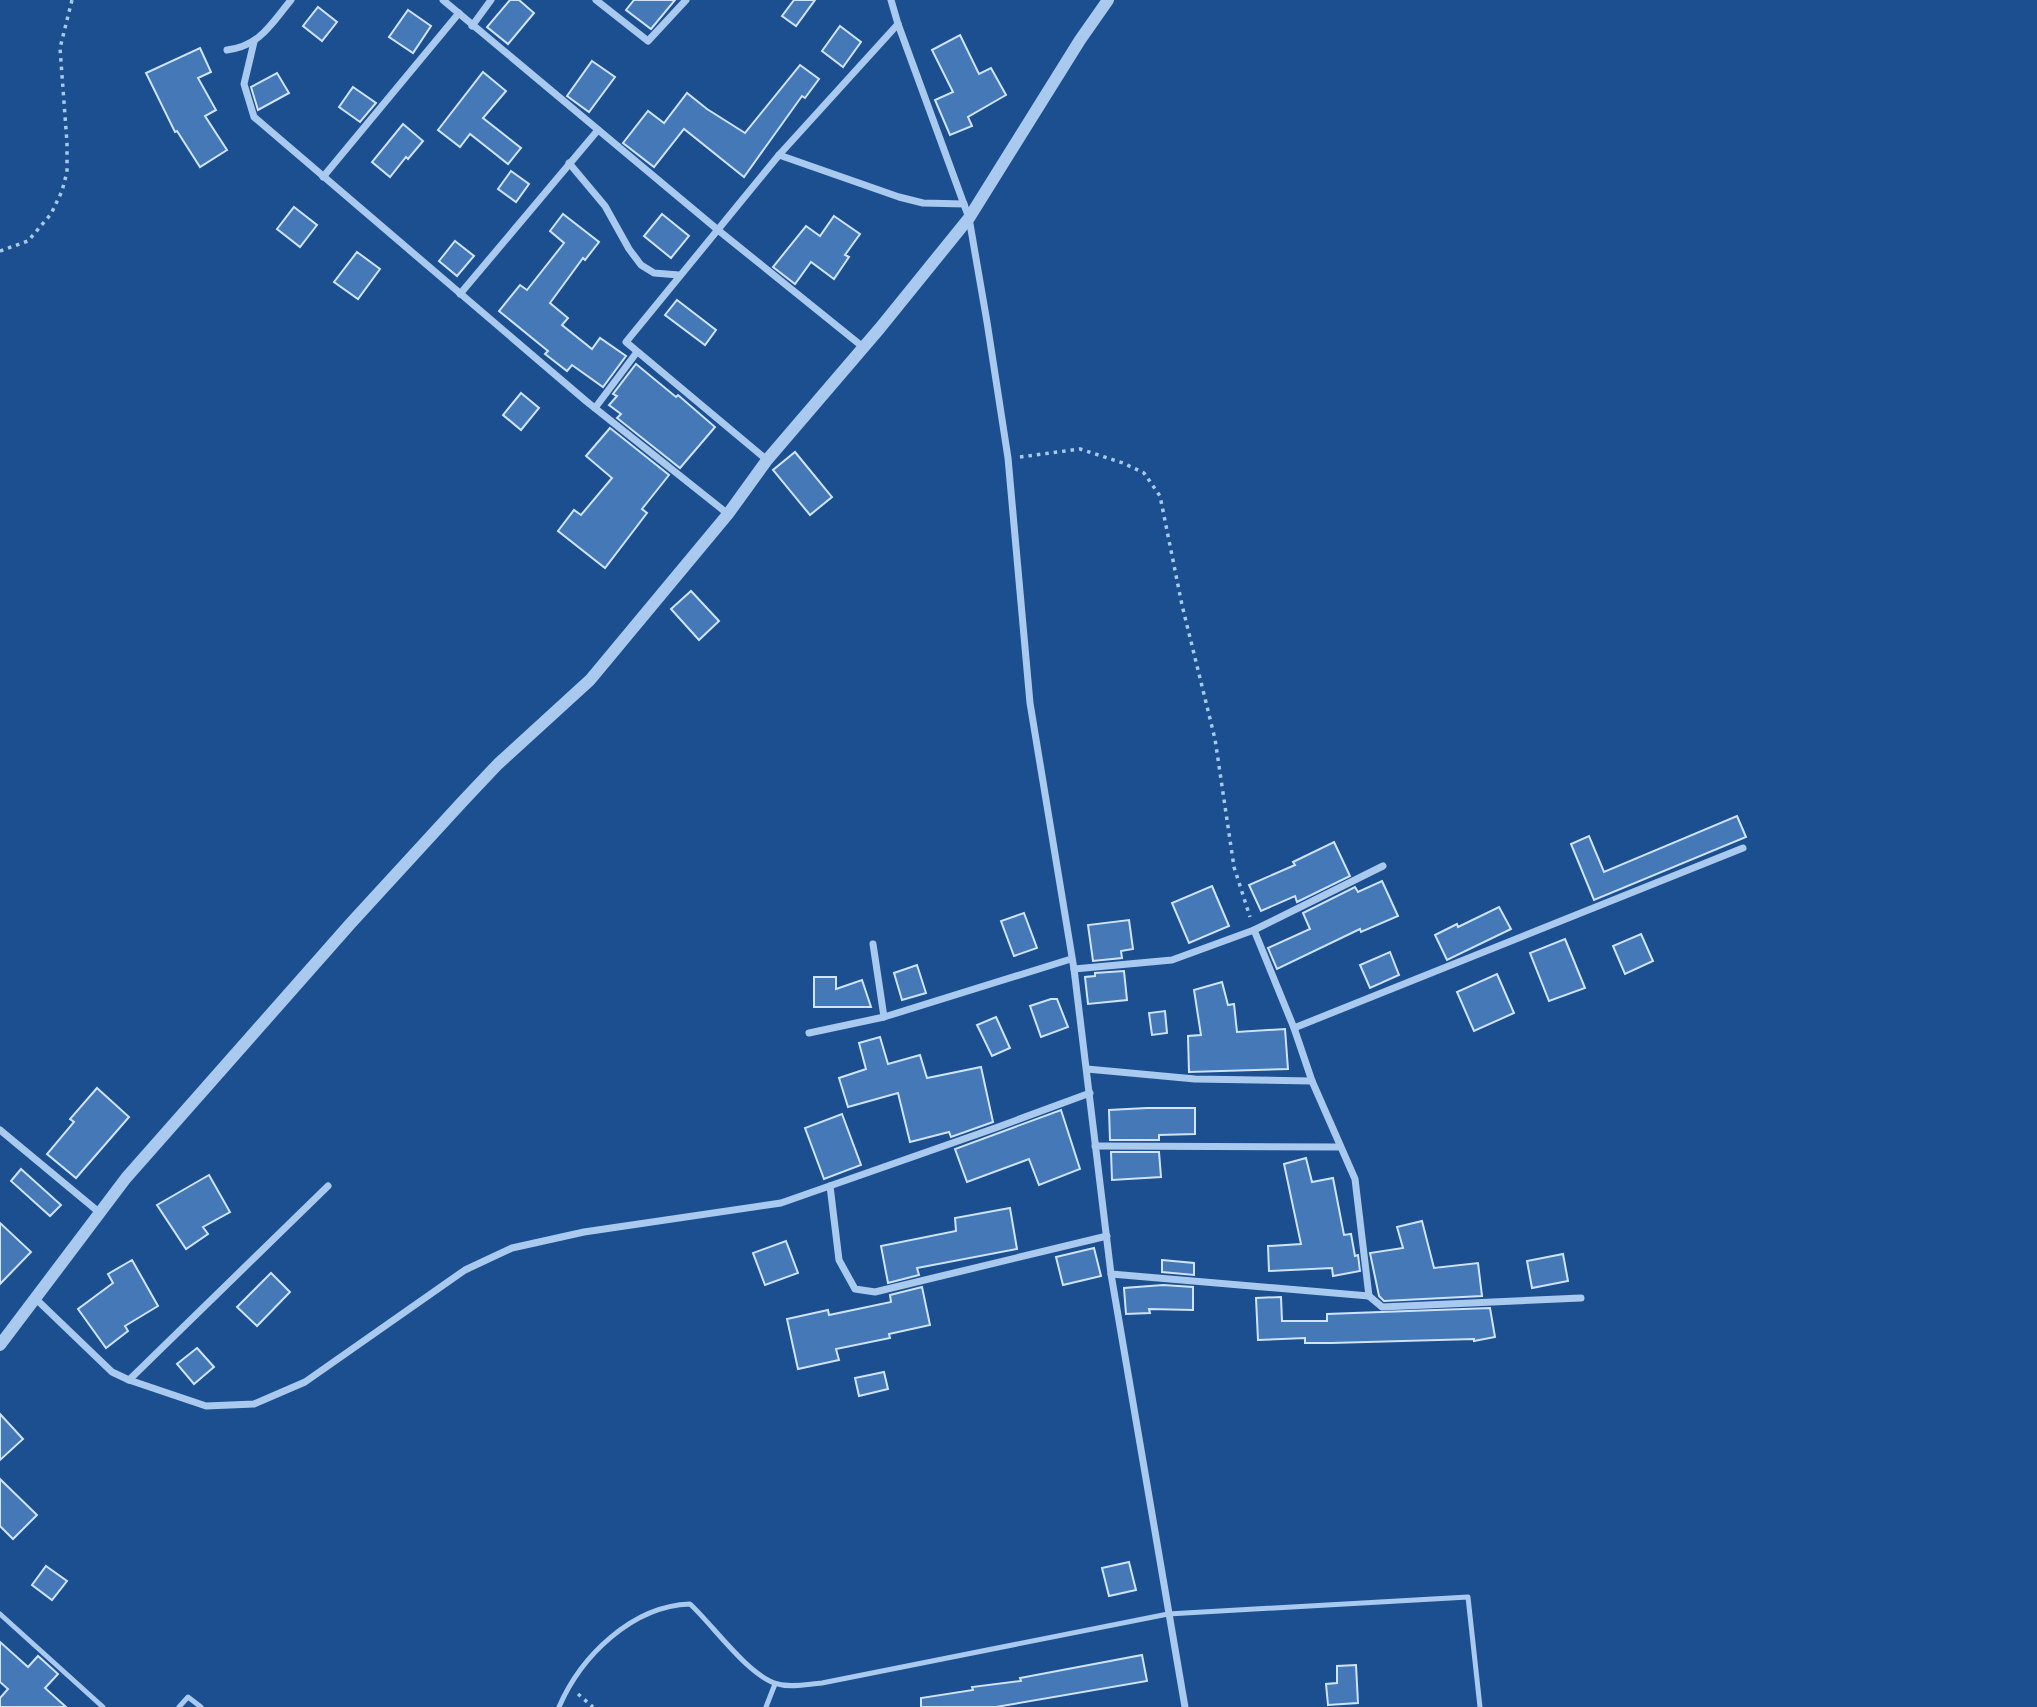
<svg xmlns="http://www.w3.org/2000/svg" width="2037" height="1707" viewBox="0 0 2037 1707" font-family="Poppins,sans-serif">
<rect width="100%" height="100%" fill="#1b4f8f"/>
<g fill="#4478b7" stroke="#cfe3fa" stroke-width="2">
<path d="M510 0H519L534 13 508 44 487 27Z"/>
<path d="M634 0H675L651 29 626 10Z"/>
<path d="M794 0H815L796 26 782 16Z"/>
<path d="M318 7 337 22 322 41 303 26Z"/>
<path d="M408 10 431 26 413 53 389 37Z"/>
<path d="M840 26 861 42 843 67 822 51Z"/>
<path d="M960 35 979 74 991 68 1006 95 968 117 972 126 950 135 935 100 953 92 932 50Z"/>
<path d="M200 48 211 72 198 78 216 110 205 116 227 150 200 167 177 131 175 132 146 73Z"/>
<path d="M592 61 615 77 589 112 567 96Z"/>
<path d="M800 65 819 79 805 98 802 96 744 177 684 129 654 167 623 143 648 111 664 123 687 93 707 109 745 133Z"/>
<path d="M483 72 506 91 483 118 521 148 508 164 470 134 460 147 438 130Z"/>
<path d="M277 73 289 93 258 110 251 87Z"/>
<path d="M353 87 376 103 360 122 339 107Z"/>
<path d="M403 124 423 141 408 159 406 157 390 177 372 162Z"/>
<path d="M511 171 529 184 516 202 498 189Z"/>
<path d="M294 207 317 225 300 247 277 229Z"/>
<path d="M563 214 599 242 585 260 583 258 550 303 568 318 562 325 592 349 600 338 626 356 603 387 572 365 567 371 545 354 548 351 499 311 520 285 527 290 564 243 550 231Z"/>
<path d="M662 214 689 236 671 258 644 236Z"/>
<path d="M834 216 860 234 845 255 849 257 834 279 811 262 795 284 773 267 806 226 820 236Z"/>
<path d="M455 241 474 256 457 276 439 261Z"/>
<path d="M357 252 380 269 358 299 334 282Z"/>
<path d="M677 300 716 330 705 345 665 315Z"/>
<path d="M636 364 676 397 678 395 715 427 680 468 617 418 621 414 609 405 617 396 613 394Z"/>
<path d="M521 393 539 408 521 430 503 415Z"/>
<path d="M610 428 669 475 642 509 647 513 605 568 558 531 574 510 581 515 612 478 586 456Z"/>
<path d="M795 452 832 497 810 515 773 470Z"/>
<path d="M691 591 719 621 699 640 671 609Z"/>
<path d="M1737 816 1746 837 1594 900 1571 844 1589 836 1604 872Z"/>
<path d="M1334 842 1350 876 1297 902 1295 896 1261 911 1249 885 1295 865 1293 862Z"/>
<path d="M1382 881 1398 916 1361 932 1360 929 1277 969 1268 948 1310 929 1303 913 1355 887 1358 892Z"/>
<path d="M1212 886 1229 926 1189 943 1172 903Z"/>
<path d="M1499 907 1511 929 1447 960 1435 935 1457 924 1458 927Z"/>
<path d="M1024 913 1037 948 1014 956 1001 921Z"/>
<path d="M1129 920 1133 949 1121 951 1122 958 1093 961 1088 925Z"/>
<path d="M1641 934 1653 961 1625 974 1613 946Z"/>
<path d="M1565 939 1585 988 1549 1001 1530 953Z"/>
<path d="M1390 952 1399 975 1370 988 1360 965Z"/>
<path d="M917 965 926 993 902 1000 894 973Z"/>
<path d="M1124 971 1127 1000 1088 1004 1085 977 1095 976V973Z"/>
<path d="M1497 974 1514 1013 1474 1031 1457 992Z"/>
<path d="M814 977H836V989L862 980 871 1007H814Z"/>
<path d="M1222 982 1228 1005 1234 1004 1237 1032 1285 1029 1288 1069 1189 1072 1188 1036 1201 1035 1194 990Z"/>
<path d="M1051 999H1057L1068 1027 1041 1037 1030 1006Z"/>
<path d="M1165 1011 1167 1033 1152 1035 1149 1013Z"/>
<path d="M996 1017 1010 1048 992 1056 977 1025Z"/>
<path d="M880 1037 888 1064 920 1055 927 1078 981 1067 993 1122 951 1137 949 1132 910 1142 898 1093 848 1107 839 1078 866 1069 859 1043Z"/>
<path d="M97 1088 129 1117 76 1178 47 1154 74 1122 70 1119Z"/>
<path d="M1147 1108H1195V1134L1159 1135V1140H1110L1109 1110Z"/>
<path d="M1061 1110 1080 1169 1039 1185 1029 1159 967 1182 955 1149Z"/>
<path d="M842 1114 861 1165 824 1179 805 1128Z"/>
<path d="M1111 1152H1159L1161 1177 1112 1180Z"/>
<path d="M1306 1158 1312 1182 1333 1178 1344 1235 1351 1234 1355 1256 1358 1255 1360 1271 1333 1276 1332 1268 1269 1271 1268 1246 1301 1244 1284 1164Z"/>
<path d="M21 1169 61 1205 50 1216 11 1181Z"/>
<path d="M209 1175 230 1212 203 1227 208 1234 186 1249 157 1205Z"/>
<path d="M1010 1208 1017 1249 917 1268 919 1275 888 1283 881 1246 956 1231 955 1218Z"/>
<path d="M1422 1221 1434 1268 1478 1263 1482 1296 1384 1301 1379 1296 1370 1253 1403 1248 1397 1227Z"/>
<path d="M0 1223 31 1252 0 1284Z"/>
<path d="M786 1241 798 1273 765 1285 753 1253Z"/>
<path d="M1094 1248 1101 1276 1063 1285 1056 1257Z"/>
<path d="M1563 1254 1568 1281 1532 1288 1527 1261Z"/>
<path d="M132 1260 158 1306 125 1326 128 1331 106 1348 78 1309 113 1283 108 1274Z"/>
<path d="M1162 1260 1194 1263V1275L1162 1272Z"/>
<path d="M271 1273 290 1292 257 1326 237 1307Z"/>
<path d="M1163 1285 1193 1287V1310L1149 1309 1150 1313 1126 1314 1124 1288Z"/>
<path d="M922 1287 930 1325 889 1334 890 1338 836 1349 839 1360 798 1369 787 1319 828 1310 829 1315 891 1302 890 1295Z"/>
<path d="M1281 1297 1282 1321H1327V1314L1490 1308 1495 1337 1474 1341V1339L1331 1343H1305V1338L1258 1340 1256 1298Z"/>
<path d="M197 1348 214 1367 194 1384 177 1364Z"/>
<path d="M884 1372 888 1389 859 1396 855 1378Z"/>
<path d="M0 1414 23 1439 0 1460Z"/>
<path d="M0 1479 37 1515 13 1539 0 1526Z"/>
<path d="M1129 1562 1136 1590 1109 1596 1102 1568Z"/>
<path d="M46 1566 67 1581 52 1600 32 1585Z"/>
<path d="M0 1642 28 1667 38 1656 58 1674 45 1688 66 1707H0V1698L8 1689 0 1682Z"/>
<path d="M1142 1655 1147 1681 996 1707H921V1698L973 1690 972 1687 1021 1681 1020 1678Z"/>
<path d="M1356 1665 1358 1703 1328 1705 1326 1684 1337 1683V1666Z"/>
</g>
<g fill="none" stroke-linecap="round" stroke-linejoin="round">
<g stroke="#a9c9ee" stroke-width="3.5" stroke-dasharray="3.5 5" stroke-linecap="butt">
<path d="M0 251 28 241 51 214 62 191 67 172V143L60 48 72 0"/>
<path d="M1020 457 1080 449 1123 463 1144 473 1160 496 1182 605 1215 739 1234 867 1250 917"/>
<path d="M578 1694 593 1707"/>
</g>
<g stroke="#a9c9ee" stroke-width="5">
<path d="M0 1614 103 1707"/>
<path d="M179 1707 188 1697 201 1707"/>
<path d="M559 1707C581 1656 632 1606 690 1604 713 1625 749 1677 778 1684 792 1688 808 1684 822 1683L1168 1614 1468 1597 1480 1707"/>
<path d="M766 1707 775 1684"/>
</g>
<g stroke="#a9c9ee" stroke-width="7">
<path d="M443 0 718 230 863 347"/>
<path d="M596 0 648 41 686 0"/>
<path d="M891 0 898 24 969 218 987 322 1008 458 1030 703 1074 969 1111 1274 1185 1707"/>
<path d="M472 26 491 0"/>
<path d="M254 42 244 84 254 117 586 401 728 514"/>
<path d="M227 50C260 46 271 24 291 0"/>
<path d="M779 155 899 197 923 203 964 204"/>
<path d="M569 163 605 206 629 249 641 265 654 273 679 275"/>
<path d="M323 177 459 13"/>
<path d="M460 294 598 130"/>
<path d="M595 408 637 352"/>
<path d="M767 460 626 342 779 155 898 24"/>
<path d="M1254 930 1294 1028 1312 1081 1355 1179 1369 1296"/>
<path d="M873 944 884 1017"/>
<path d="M1074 969 1172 960 1254 930 1383 866"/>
<path d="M1294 1028 1743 848"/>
<path d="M809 1033 884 1017 1071 959"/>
<path d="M1087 1069 1195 1079 1312 1081"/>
<path d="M0 1130 100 1213"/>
<path d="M1095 1146 1340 1147"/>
<path d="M830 1186 839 1260 855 1289 875 1292 1107 1236"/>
<path d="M1111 1274 1369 1296 1382 1307 1581 1298"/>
<path d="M36 1299 112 1372 129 1380 206 1406 254 1404 305 1382 465 1270 512 1248 584 1232 781 1203 998 1127 1090 1093"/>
<path d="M129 1380 328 1186"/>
</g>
<path stroke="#a9c9ee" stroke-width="12" d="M0 1345 126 1178 351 923 463 801 498 764 590 680 728 514 767 460 880 328 969 218 1080 40 1108 0"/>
</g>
</svg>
